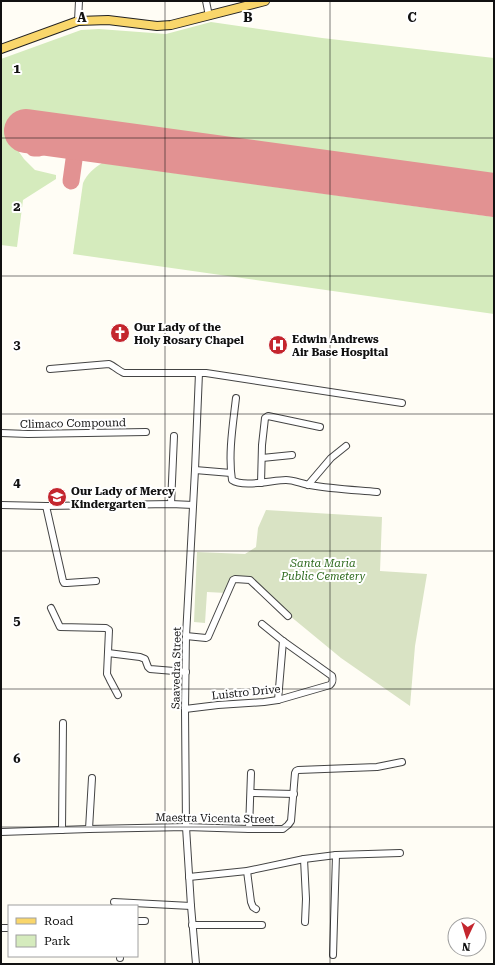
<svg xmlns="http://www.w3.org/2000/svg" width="495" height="965" viewBox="0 0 495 965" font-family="'Roboto Serif',serif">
<rect width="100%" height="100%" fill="#fffdf5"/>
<g fill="#d5ebbd">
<path d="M211 22 322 38 494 58V175L26 112 19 152 24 159 35 170 56 175V179L23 200 17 247 1 245V59L81 30 99 29 166 34Z"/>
<path d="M102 163 494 217V314L73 254 83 183C87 174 94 168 102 163Z"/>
</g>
<path fill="#d9e3c4" d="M266 510 382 517 380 571 427 574 415 646 410 706 341 658 284 611 252 578H234L226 593 207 592 205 623 194 622 197 552 245 554 256 547 258 528Z"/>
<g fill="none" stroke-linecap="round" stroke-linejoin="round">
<g stroke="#e29292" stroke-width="17">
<path d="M64 136 48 123C47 123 42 123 41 124 33 127 29 141 34 148H38L72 138"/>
<path d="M71 181 77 138"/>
</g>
<path stroke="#e29292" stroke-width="44" d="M26 131 494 195"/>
<g stroke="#444" stroke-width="8">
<g id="minor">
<path d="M206 1 209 16"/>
<path d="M78 21 79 1"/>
<path d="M50 369 109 364C114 366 119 371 124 373H206L402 403"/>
<path d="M236 398C233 424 228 454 232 480 243 488 273 480 286 480 294 480 302 484 310 485 332 489 355 490 377 492"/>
<path d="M1 433 28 434 146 432"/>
<path d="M262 458 292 455"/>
<path d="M195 470 231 473"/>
<path d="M261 483 262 445 265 418 268 416 320 427"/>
<path d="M308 485 331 458 346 446"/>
<path d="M171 504 174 436"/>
<path d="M1 505 46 506 171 504 193 505"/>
<path d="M46 506 63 581 64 583H67L96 581"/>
<path d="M51 608 60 627 106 628 109 630 107 674 110 680 118 695"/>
<path d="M186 636 206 638 208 637 233 580 235 579 250 580 288 616"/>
<path d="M108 653 140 657 145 659 148 667 150 669 186 672"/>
<path d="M278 700 283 641"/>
<path d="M185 709 218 705 264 702 278 700 330 685C333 682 333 680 332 676L283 641 262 624"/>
<path d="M251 793 294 794"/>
<path d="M89 829 92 778"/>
<path d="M249 829 251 773"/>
<path d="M62 830 63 723"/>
<path d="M1 832 89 829 186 827 249 829H283L288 825 291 821 295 773 296 771 298 770 377 767 402 762"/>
<path d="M304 859 306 899 305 922"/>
<path d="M247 871 251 902 253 907 256 909"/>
<path d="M189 877 247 871 304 859 336 855 400 853"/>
<path d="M114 902 191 906"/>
<path d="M137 921H145"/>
<path d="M192 925H262"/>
<path d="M1 928H9"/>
<path d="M333 955 336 855"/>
<path d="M120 958V956"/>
<path d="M196 964 191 906 186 827 185 709 186 636 195 470 199 373"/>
</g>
</g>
<g stroke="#222" stroke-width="10">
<path id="major" d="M1 49 78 21 108 20 157 26 171 25 265 1"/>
</g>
<use href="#minor" stroke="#fff" stroke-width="6"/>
<use href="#major" stroke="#f9d66b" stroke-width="8"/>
</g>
<path fill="none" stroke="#111" stroke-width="1" stroke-opacity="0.55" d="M165 1V964M330 1V964M1 138H494M1 276H494M1 414H494M1 551H494M1 689H494M1 827H494"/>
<defs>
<g id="church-disc" transform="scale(1)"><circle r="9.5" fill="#c4262e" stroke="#fff"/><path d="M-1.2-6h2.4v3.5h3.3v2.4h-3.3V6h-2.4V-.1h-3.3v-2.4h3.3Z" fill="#fff"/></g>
<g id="hospital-disc" transform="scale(1)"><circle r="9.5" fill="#c4262e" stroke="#fff"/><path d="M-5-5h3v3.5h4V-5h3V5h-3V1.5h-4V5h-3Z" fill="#fff"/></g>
<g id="school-disc" transform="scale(1)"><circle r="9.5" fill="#c4262e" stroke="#fff"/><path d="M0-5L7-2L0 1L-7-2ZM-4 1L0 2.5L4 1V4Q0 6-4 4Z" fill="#fff"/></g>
</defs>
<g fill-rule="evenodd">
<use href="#church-disc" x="120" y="333"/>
<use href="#hospital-disc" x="278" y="345"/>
<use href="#school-disc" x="57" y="497"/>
</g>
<g text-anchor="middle" stroke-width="4" stroke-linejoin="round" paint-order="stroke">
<g font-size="11" font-weight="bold" fill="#111" stroke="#fff" text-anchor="start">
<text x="134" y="331">Our Lady of the<tspan x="134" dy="13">Holy Rosary Chapel</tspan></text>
<text x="292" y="343">Edwin Andrews<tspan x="292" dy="13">Air Base Hospital</tspan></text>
<text x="71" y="495">Our Lady of Mercy<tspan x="71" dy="13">Kindergarten</tspan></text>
</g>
<g font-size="11" fill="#111" stroke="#fff">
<text transform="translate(73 423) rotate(-1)" y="4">Climaco Compound</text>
<text transform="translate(176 668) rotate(-89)" y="4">Saavedra Street</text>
<text transform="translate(246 692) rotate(-6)" y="4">Luistro Drive</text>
<text transform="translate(215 818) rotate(1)" y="4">Maestra Vicenta Street</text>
</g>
<g font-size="11" font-style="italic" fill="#2f6b1f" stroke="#fff">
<text x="323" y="567">Santa Maria<tspan x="323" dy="13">Public Cemetery</tspan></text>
</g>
</g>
<g font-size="13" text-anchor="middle" font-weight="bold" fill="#111" stroke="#fff" stroke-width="4" stroke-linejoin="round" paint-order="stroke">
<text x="82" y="22">A</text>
<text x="248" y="22">B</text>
<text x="412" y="22">C</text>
<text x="17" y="73">1</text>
<text x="17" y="211">2</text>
<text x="17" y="349">3</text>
<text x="17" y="487">4</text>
<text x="17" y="625">5</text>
<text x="17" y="763">6</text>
</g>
<rect width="495" height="965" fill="none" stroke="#111111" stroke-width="4"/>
<rect x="8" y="905" width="130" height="52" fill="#ffffff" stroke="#a0a0a0"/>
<rect x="16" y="918" width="20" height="6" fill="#f9d66b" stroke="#a0a0a0"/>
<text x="44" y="925" font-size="12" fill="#111111">Road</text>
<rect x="16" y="935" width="20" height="12" fill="#d5ebbd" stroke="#a0a0a0"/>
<text x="44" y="945" font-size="12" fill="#111111">Park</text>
<g transform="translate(467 937) rotate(184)"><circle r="19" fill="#ffffff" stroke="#a0a0a0"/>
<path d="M0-3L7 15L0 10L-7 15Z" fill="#c4262e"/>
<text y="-6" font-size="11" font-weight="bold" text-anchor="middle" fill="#111111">N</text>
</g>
</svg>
